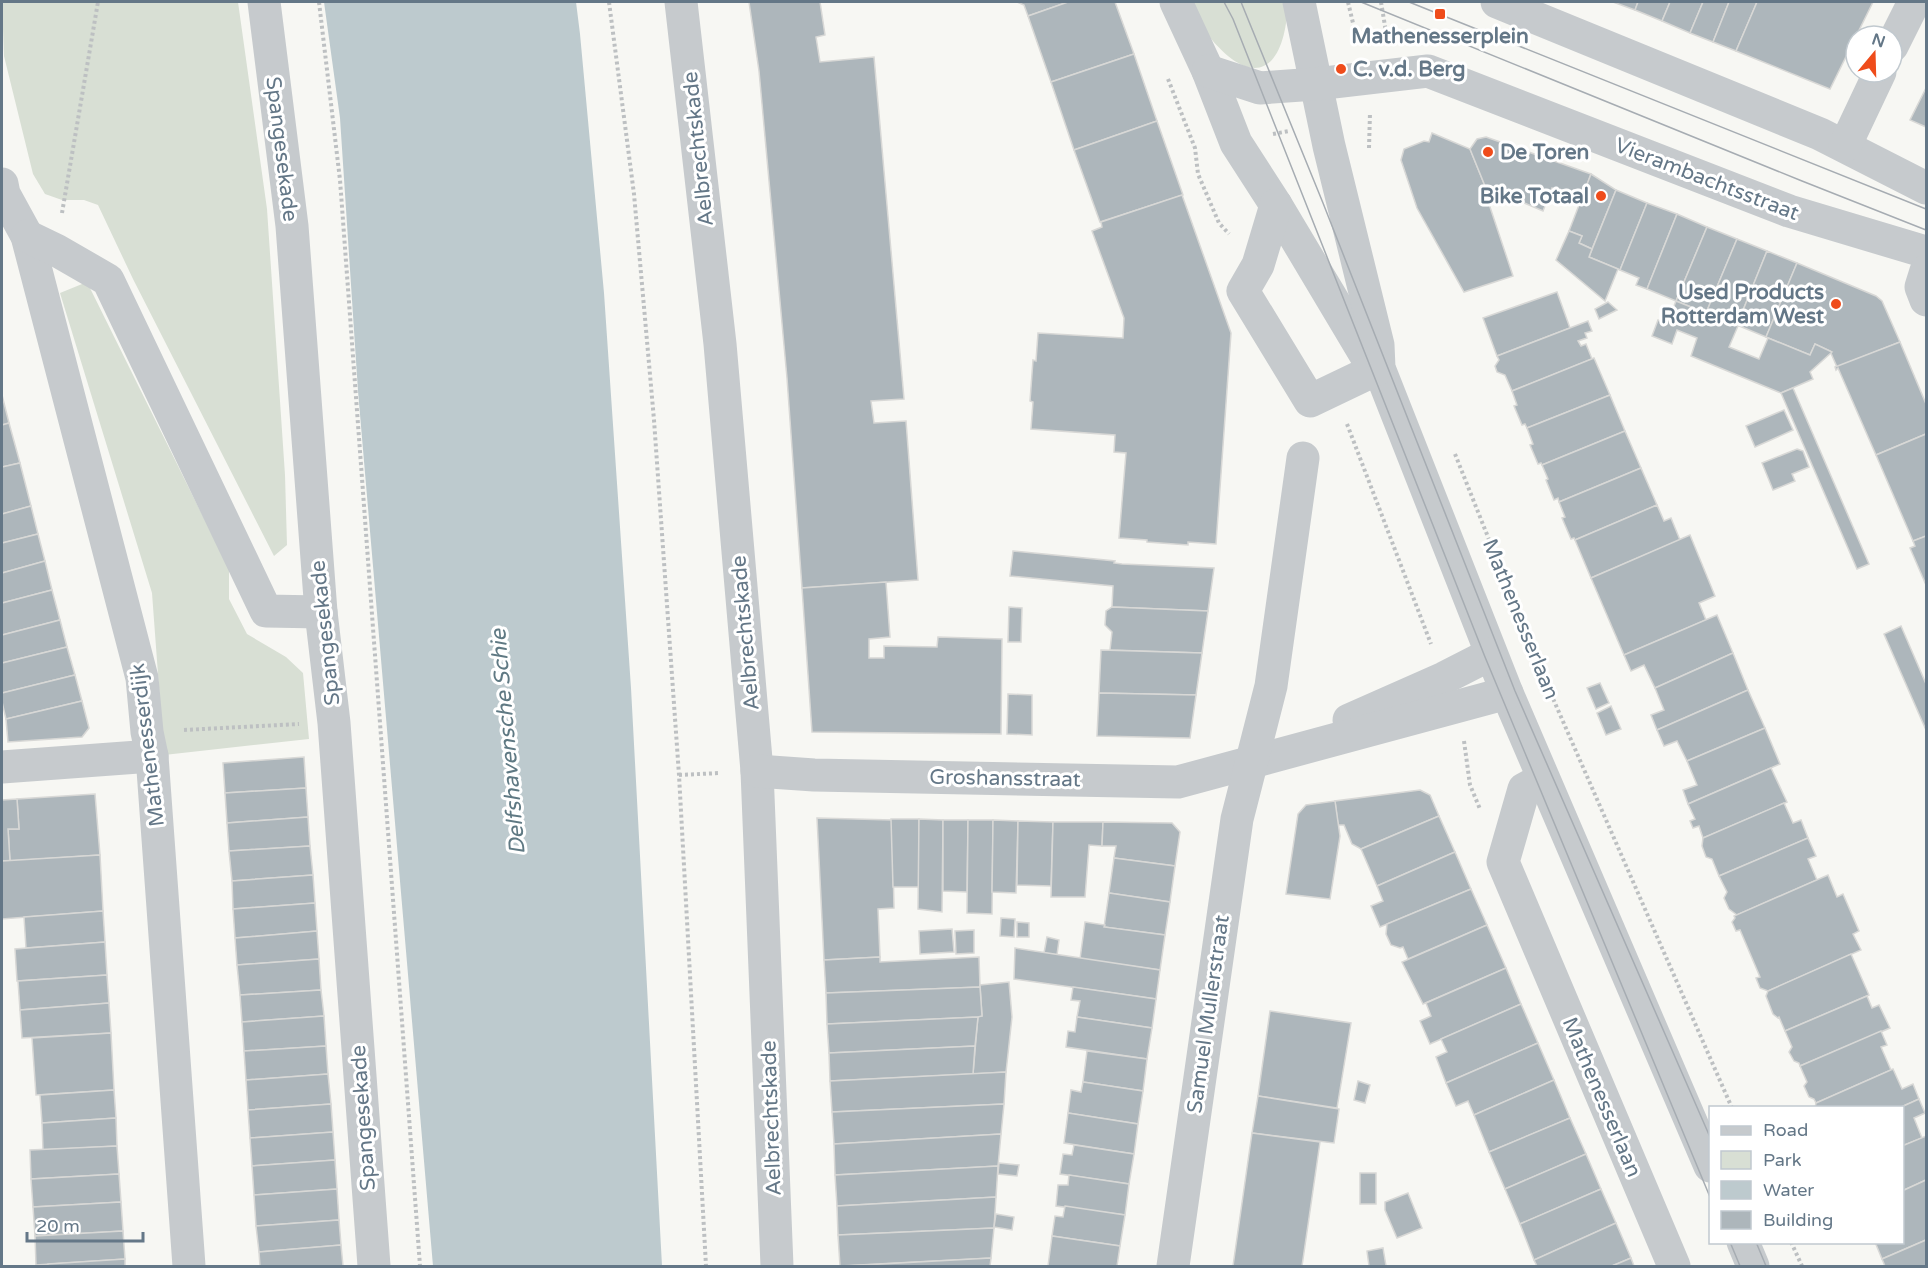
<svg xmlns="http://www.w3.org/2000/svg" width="1928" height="1268" viewBox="0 0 1928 1268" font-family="'Varela Round',sans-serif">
<rect width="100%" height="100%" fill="#f7f7f3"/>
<g fill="#d8dfd4">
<path d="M2 2H238L267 209 285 475 287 545 274 556 133 279 98 205 84 200H62L45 194 33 174 4 56Z"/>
<path d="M1189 2H1288C1285 75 1251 92 1204 30 1198 22 1194 11 1189 2Z"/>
<path d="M87 282 229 569V599L247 634 286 657 303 673 309 739 164 755 152 593 60 293Z"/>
</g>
<path fill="#bdcace" d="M324 2H576L580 34 604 293 631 688 662 1266H433L358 391 340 118Z"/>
<g fill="#adb6bb" stroke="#d8d8d6" stroke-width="1.5">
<path d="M749 2H820L825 35 816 37 820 62 874 57 904 399 871 401 874 423 906 421 918 580 802 588 787 378 759 71Z"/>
<path d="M1017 2H1068L1028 16 1024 5Z"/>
<path d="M1068 2H1115L1134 54 1051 82 1028 16Z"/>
<path d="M1613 2H1638L1635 10Z"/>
<path d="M1638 2H1670L1662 21 1635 10Z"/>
<path d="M1670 2H1703L1690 33 1662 21Z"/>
<path d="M1703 2H1729L1713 42 1690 33Z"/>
<path d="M1729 2H1757L1736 51 1713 42Z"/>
<path d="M1757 2H1873L1830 89 1736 51Z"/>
<path d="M1134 54 1157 121 1074 150 1051 82Z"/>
<path d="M1926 88V127L1910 120Z"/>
<path d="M1157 121 1183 195 1100 222 1074 150Z"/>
<path d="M1432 133 1470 149 1485 186H1483L1513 276 1464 292 1417 208 1401 160 1404 149 1424 141 1429 142Z"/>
<path d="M1486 137 1591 174 1582 199 1552 188 1543 211 1485 186 1470 149 1477 139Z"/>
<path d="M1591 174 1616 190 1592 249 1579 243 1582 236 1569 231Z"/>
<path d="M1616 190 1647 203 1620 270 1589 257Z"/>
<path d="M1182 195 1231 333 1216 544 1188 542V545L1147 542V540L1119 538 1126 453 1114 452 1115 435 1031 429 1033 402 1030 401 1033 360 1036 361 1038 333 1123 338 1124 318 1092 231 1102 227 1101 222Z"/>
<path d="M1647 203 1677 214 1647 289 1636 285 1639 278 1620 270Z"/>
<path d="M1677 214 1707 227 1676 301 1647 289Z"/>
<path d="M1707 227 1737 239 1706 313 1676 301Z"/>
<path d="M1569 231 1582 236 1579 243 1592 249 1589 257 1618 269 1605 301 1556 260Z"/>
<path d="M1737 239 1767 251 1737 325 1706 313Z"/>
<path d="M1767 251 1797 263 1766 337 1737 325Z"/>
<path d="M1797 263 1876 296 1882 301 1900 342 1837 367 1830 351 1815 344 1810 355 1766 337Z"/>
<path d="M1557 292 1570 328 1497 356 1483 318Z"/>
<path d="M1676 301 1738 326 1729 347 1759 359 1768 338 1810 355 1815 344 1832 352 1810 372 1813 379 1781 393 1691 356 1697 338 1677 330 1672 344 1652 336 1658 320 1667 324Z"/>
<path d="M1608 302 1617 310 1599 319 1595 309Z"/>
<path d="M1588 321 1592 331 1585 333 1587 338 1578 341 1581 346 1586 344 1592 359 1512 391 1505 375 1497 372 1495 366 1499 360 1497 356Z"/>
<path d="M1900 342 1926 404V434L1876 455 1838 368 1836 370 1835 367Z"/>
<path d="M1594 358 1610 395 1527 428 1525 424 1522 425 1514 406 1517 405 1512 391Z"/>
<path d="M1793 388 1869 564 1857 569 1781 393Z"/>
<path d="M2 395 9 423 2 425Z"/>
<path d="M1610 395 1625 431 1542 465 1541 463 1538 464 1530 445 1533 444 1527 428Z"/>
<path d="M1784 410 1793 430 1755 447 1746 426Z"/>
<path d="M9 423 20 463 2 467V425Z"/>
<path d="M1625 431 1641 468 1559 502 1558 498 1554 500 1546 480 1548 479 1542 465Z"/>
<path d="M1926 434V536L1913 541 1876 455Z"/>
<path d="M1797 449 1803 451 1809 467 1792 474 1795 481 1773 490 1762 463Z"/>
<path d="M20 463 31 506 2 514V467Z"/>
<path d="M1641 468 1657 505 1575 540 1574 538 1571 539 1562 518 1565 517 1559 502Z"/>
<path d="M1657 505 1664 521 1671 518 1680 540 1591 578 1575 540Z"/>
<path d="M31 506 38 534 2 543V514Z"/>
<path d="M38 534 45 561 2 573V543Z"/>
<path d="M1690 535 1715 596 1699 603 1706 620 1624 655 1591 578Z"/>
<path d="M1926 536V585L1910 548 1915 546 1913 541Z"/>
<path d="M1013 551 1115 561 1114 563 1122 564 1214 568 1208 611 1112 607 1113 586 1010 576Z"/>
<path d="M45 561 52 590 2 603V573Z"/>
<path d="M886 582 890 637 869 639V658H884V646L937 647 938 637 1002 639 1001 734 812 732 802 588Z"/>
<path d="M52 590 60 620 2 635V603Z"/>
<path d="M1009 607 1022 608 1021 642H1008Z"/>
<path d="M1112 607 1208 611 1202 653 1110 650 1112 632 1105 625 1106 611Z"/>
<path d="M1717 615 1733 653 1655 688 1644 665 1631 671 1624 655Z"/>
<path d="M60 620 67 647 2 663V635Z"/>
<path d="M1901 626 1926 684V730L1884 634Z"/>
<path d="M67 647 75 675 2 693V663Z"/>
<path d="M1101 650 1202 653 1196 695 1099 693Z"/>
<path d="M1733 653 1748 690 1657 730 1651 715 1664 710 1655 688Z"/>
<path d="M75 675 82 701 6 719 2 702V693Z"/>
<path d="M1600 683 1609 703 1596 709 1587 688Z"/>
<path d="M1748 690 1765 728 1687 761 1677 741 1664 746 1657 730Z"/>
<path d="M1099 693 1196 695 1190 738 1097 736Z"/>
<path d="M1008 694 1032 695V735L1007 734Z"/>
<path d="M82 701 89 728 82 737 8 742 6 719Z"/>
<path d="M1611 706 1621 729 1606 735 1597 713Z"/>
<path d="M1765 728 1780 764 1688 804 1683 790 1697 785 1687 761Z"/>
<path d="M304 757 306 788 225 793 223 763Z"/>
<path d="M1771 768 1787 802 1703 838 1699 826 1693 828 1690 821 1695 819 1688 804Z"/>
<path d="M306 788 308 817 227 823 225 793Z"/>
<path d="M1420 790 1430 795 1439 816 1361 849 1352 844 1344 825H1338L1335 801Z"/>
<path d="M95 794 100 855 10 861 8 829H19L17 799Z"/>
<path d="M17 799 19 829H8L10 861H2V800Z"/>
<path d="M1335 801 1340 836 1330 899 1286 894 1298 814 1306 805Z"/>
<path d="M1784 803 1793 823 1801 820 1808 838 1719 876 1712 859 1706 857 1702 846 1703 838Z"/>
<path d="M1439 816 1455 852 1377 886 1361 849Z"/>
<path d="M308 817 310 846 229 851 227 823Z"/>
<path d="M817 818 892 820 894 908 878 909 880 957 824 960Z"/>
<path d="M891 819H919V887H893Z"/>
<path d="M919 819 943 820 942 912 918 909Z"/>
<path d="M943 820H968L967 892 943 891Z"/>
<path d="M968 820H993L992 914 967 913Z"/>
<path d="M993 820 1018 821 1016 893 992 892Z"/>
<path d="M1018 821 1053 822 1051 886 1017 885Z"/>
<path d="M1053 822H1103L1102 846 1089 845 1085 897H1051Z"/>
<path d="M1103 822 1172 823 1180 832 1175 866 1114 858 1116 846H1102Z"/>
<path d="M1808 838 1816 856 1808 859 1817 880 1737 915 1729 909 1724 898 1727 892 1719 876Z"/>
<path d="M310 846 313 875 232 881 229 851Z"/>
<path d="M1455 852 1471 889 1380 927 1371 906 1383 901 1377 886Z"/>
<path d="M100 855 103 911 2 919V861Z"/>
<path d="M1114 858 1175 866 1170 902 1109 893Z"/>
<path d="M313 875 315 903 233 909 232 881Z"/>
<path d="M1828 875 1837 897 1843 894 1859 931 1853 934 1861 950 1768 991 1760 988 1756 978 1760 977 1740 930 1736 931 1732 922 1735 918 1734 916Z"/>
<path d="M1471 889 1487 925 1408 959 1403 947 1400 948 1391 945 1386 934 1387 924Z"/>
<path d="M1109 893 1170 902 1165 935 1104 927Z"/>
<path d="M315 903 317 931 235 938 233 909Z"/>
<path d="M103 911 105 942 26 948 24 917Z"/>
<path d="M1001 918 1015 919 1014 937 1000 936Z"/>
<path d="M1017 922 1029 923V937H1017Z"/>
<path d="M1085 922 1105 925 1104 927 1165 935 1160 970 1080 959Z"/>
<path d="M1487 925 1506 968 1423 1004 1402 962Z"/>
<path d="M952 929 954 952 920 954 919 931Z"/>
<path d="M974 930V953L956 954 955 931Z"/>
<path d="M317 931 319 959 237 965 235 938Z"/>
<path d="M1047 937 1059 940 1057 955 1044 953Z"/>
<path d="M105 942 107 975 17 981 15 949Z"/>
<path d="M1015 948 1160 970 1156 999 1014 979Z"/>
<path d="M1851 954 1869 995 1785 1031 1779 1017 1778 1018 1773 1014 1766 996 1768 991Z"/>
<path d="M880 957V962L979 957 980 987 826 993 824 960Z"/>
<path d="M319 959 321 990 240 995 237 965Z"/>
<path d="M1506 968 1521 1004 1430 1044 1420 1021 1431 1016 1426 1003Z"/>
<path d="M107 975 109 1003 20 1010 18 981Z"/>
<path d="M1009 982 1012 1017 1006 1072 973 1074 978 1016H982L980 985Z"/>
<path d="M980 987 982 1016 978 1017 827 1024 826 993Z"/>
<path d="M1073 987 1156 999 1152 1028 1077 1017 1080 1001 1071 1000Z"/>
<path d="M321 990 324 1016 242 1022 240 995Z"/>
<path d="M1867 996 1872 1008 1879 1005 1890 1028 1800 1066 1799 1063 1794 1061 1789 1052 1792 1047 1785 1031Z"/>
<path d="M109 1003 111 1033 22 1038 20 1010Z"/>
<path d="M1521 1004 1538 1043 1446 1083 1436 1057 1447 1052 1441 1039Z"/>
<path d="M1270 1011 1351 1023 1337 1108 1258 1096Z"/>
<path d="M324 1016 326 1046 244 1051 242 1022Z"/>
<path d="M978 1017 975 1046 829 1053 827 1024Z"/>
<path d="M1077 1017 1152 1028 1147 1059 1066 1047 1068 1031 1075 1032Z"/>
<path d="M1881 1031 1887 1045 1881 1047 1891 1070 1816 1103 1814 1099 1809 1097 1804 1086 1807 1082 1800 1066Z"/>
<path d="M111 1033 114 1090 36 1095 32 1038Z"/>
<path d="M1538 1043 1554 1080 1474 1115 1468 1101 1456 1106 1446 1083Z"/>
<path d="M326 1046 328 1074 246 1080 244 1051Z"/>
<path d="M975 1046 973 1074 830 1081 829 1053Z"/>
<path d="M1087 1051 1147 1059 1143 1091 1083 1082Z"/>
<path d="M1893 1069 1902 1089 1913 1084 1919 1099 1899 1108H1815L1816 1103Z"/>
<path d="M1006 1072 1004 1104 832 1112 830 1081Z"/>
<path d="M328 1074 331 1104 248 1110 246 1080Z"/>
<path d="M1554 1080 1570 1118 1489 1152 1474 1115Z"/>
<path d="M1358 1081 1370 1085 1365 1103 1354 1100Z"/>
<path d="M1083 1082 1143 1091 1138 1124 1068 1113 1071 1090 1081 1092Z"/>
<path d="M114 1090 116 1118 42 1123 40 1095Z"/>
<path d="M1258 1096 1339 1109 1334 1143 1252 1133Z"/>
<path d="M1919 1099 1925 1113 1914 1118 1922 1138 1902 1146V1108H1899Z"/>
<path d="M331 1104 333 1132 250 1138 248 1110Z"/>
<path d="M1004 1104 1001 1134 834 1144 832 1112Z"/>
<path d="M1068 1113 1138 1124 1134 1154 1064 1143Z"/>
<path d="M116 1118 117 1146 43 1150 42 1123Z"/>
<path d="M1570 1118 1586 1154 1505 1189 1489 1152Z"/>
<path d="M333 1132 335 1160 252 1166 250 1138Z"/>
<path d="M1252 1133 1320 1142 1302 1266H1233Z"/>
<path d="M1001 1134 998 1166 835 1175 834 1144Z"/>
<path d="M1926 1136V1180L1902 1191V1146Z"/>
<path d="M1074 1145 1134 1154 1129 1184 1060 1174 1063 1154 1072 1155Z"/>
<path d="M117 1146 119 1174 31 1179 30 1150Z"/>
<path d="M1586 1154 1601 1189 1520 1224 1505 1189Z"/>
<path d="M335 1160 337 1189 254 1195 252 1166Z"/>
<path d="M999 1163 1019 1165 1017 1176 998 1174Z"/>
<path d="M998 1166 996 1197 837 1206 835 1175Z"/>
<rect x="1360" y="1173" width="16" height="31"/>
<path d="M119 1174 121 1202 33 1207 31 1179Z"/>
<path d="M1069 1175 1129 1184 1125 1215 1056 1206 1058 1185H1068Z"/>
<path d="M1926 1180V1240L1882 1259 1875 1242H1902V1191Z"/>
<path d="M337 1189 339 1220 256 1226 254 1195Z"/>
<path d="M1601 1189 1616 1223 1534 1260 1520 1224Z"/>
<path d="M1408 1193 1422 1228 1397 1238 1385 1210V1202Z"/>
<path d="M996 1197 994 1228 838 1235 837 1206Z"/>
<path d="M121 1202 123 1231 35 1236 33 1207Z"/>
<path d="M1065 1206 1125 1215 1120 1246 1052 1236 1055 1216 1063 1217Z"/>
<path d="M996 1214 1014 1217 1012 1230 994 1227Z"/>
<path d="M339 1220 341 1245 259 1252 256 1226Z"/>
<path d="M1616 1223 1631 1258 1612 1266H1537L1534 1260Z"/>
<path d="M994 1228 991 1258 840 1266 838 1235Z"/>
<path d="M123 1231 125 1259 36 1265 35 1236Z"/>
<path d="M1052 1236 1120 1246 1117 1266H1048Z"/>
<path d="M1926 1240V1266H1885L1882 1259Z"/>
<path d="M341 1245 343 1266H260L259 1252Z"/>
<path d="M1383 1248 1386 1266H1369L1367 1251Z"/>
<path d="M991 1258 990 1266H845Z"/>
<path d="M1631 1258 1634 1266H1612Z"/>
<path d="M125 1259V1266H48V1264Z"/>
</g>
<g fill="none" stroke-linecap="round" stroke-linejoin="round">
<g stroke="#bdc0c2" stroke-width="4" stroke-dasharray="3 3" stroke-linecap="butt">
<path d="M319 2 340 180 420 1266"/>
<path d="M609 2 634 194 654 420 679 775 706 1266"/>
<path d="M1348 2 1358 44"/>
<path d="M1381 2 1387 38"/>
<path d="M1168 79 1195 148 1198 174 1219 223 1229 234"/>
<path d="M1273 134 1289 131"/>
<path d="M1369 148 1370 113"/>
<path d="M62 213 98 2"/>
<path d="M1347 424 1431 644"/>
<path d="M1455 454 1544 678 1732 1108"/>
<path d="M184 730 299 724"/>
<path d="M1464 741 1470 785 1480 809"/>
<path d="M679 775 720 773"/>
<path d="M1791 1242 1802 1266"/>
</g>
<g stroke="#c6cacd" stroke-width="33">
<path d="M264 2 292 226 321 612 334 723 374 1266"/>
<path d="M681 2 720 344 757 771 777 1266"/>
<path d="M1176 2 1208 71 1236 143 1276 205 1365 354 1376 365"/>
<path d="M1299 2 1329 146 1378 345 1379 368 1507 693 1710 1166"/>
<path d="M1497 2 1820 134 1926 188"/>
<path d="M1892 46 1914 2"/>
<path d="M1208 71 1260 88 1316 84 1428 71 1789 211 1926 252"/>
<path d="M1845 146 1880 72"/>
<path d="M2 184 4 194 27 236 142 678 147 732 152 756 189 1266"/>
<path d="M1276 205 1258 265 1243 291 1310 401 1379 368"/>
<path d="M27 236 56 250 108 280 266 611 321 612"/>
<path d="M1926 271 1921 287 1926 300"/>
<path d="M1349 720 1444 678 1491 654"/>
<path d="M2 767 152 756"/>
<path d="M757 771 814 775 1178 782 1507 693"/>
<path d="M1543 779 1524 789 1503 862 1674 1266"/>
<path d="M1743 1242 1753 1266"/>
<path d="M1173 1266 1237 819 1271 686 1303 458"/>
</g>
<g stroke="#a6acb2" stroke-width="1.5">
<path d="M1224 2 1233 19 1485 657 1710 1197"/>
<path d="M1241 2 1323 203 1515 691 1710 1137"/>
<path d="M1361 2 1802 181 1926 230"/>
<path d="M1409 2 1926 209"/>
<path d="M1730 1242 1740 1266"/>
<path d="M1756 1242 1766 1266"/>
</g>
</g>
<g fill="#ef4c1b" stroke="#fff" stroke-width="2">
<rect x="1434" y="8" width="12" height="12" rx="3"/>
<circle cx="1341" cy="69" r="6"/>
<circle cx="1488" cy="152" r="6"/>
<circle cx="1601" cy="196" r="6"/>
<circle cx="1836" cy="304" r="6"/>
</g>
<g text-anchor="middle" stroke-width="6" stroke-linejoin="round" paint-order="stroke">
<g font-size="21" font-weight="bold" fill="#647787" stroke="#fff" text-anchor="start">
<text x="1440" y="43" text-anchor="middle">Mathenesserplein</text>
<text x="1353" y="76">C. v.d. Berg</text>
<text x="1500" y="159">De Toren</text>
<text x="1589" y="203" text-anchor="end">Bike Totaal</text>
<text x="1824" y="299" text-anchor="end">Used Products<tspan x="1824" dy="24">Rotterdam West</tspan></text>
</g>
<g font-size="21" fill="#647787" stroke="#fff">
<text transform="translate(282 149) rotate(83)" y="7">Spangesekade</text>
<text transform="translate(698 149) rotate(-96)" y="7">Aelbrechtskade</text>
<text transform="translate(1707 179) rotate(21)" y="7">Vierambachtsstraat</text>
<text transform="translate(1521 619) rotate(68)" y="7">Mathenesserlaan</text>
<text transform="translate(325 633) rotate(-96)" y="7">Spangesekade</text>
<text transform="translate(745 633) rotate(-95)" y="7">Aelbrechtskade</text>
<text transform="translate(147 745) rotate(-97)" y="7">Mathenesserdijk</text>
<text transform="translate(1005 778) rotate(1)" y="7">Groshansstraat</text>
<text transform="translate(1208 1014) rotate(-82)" y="7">Samuel Mullerstraat</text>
<text transform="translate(1602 1097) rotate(67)" y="7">Mathenesserlaan</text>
<text transform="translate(363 1118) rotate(-94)" y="7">Spangesekade</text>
<text transform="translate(771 1118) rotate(-92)" y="7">Aelbrechtskade</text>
</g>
<g font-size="22" font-style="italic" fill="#5f7983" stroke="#fff">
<text transform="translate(507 742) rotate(-95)" y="8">Delfshavensche Schie</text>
</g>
</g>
<rect width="1928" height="1268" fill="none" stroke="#647787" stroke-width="6"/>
<rect x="1709" y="1106" width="195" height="138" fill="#ffffff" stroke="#c1c9cf" stroke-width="1.5"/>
<rect x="1721" y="1126" width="30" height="9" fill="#c6cacd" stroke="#c1c9cf" stroke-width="1.5"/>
<text x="1763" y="1136" font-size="18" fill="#647787">Road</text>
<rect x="1721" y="1151" width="30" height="18" fill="#d8dfd4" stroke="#c1c9cf" stroke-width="1.5"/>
<text x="1763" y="1166" font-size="18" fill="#647787">Park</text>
<rect x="1721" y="1181" width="30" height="18" fill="#bdcace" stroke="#c1c9cf" stroke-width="1.5"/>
<text x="1763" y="1196" font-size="18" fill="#647787">Water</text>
<rect x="1721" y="1211" width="30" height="18" fill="#adb6bb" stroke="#c1c9cf" stroke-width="1.5"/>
<text x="1763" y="1226" font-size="18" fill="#647787">Building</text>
<g transform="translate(1874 54) rotate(19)"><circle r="28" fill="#ffffff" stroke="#c1c9cf" stroke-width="1.5"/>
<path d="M0-4.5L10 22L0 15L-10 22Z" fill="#ef4c1b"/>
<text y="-9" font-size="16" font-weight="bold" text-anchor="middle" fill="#647787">N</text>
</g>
<path d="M27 1232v9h116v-9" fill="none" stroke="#647787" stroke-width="3"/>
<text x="36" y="1232" font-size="18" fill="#647787" stroke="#ffffff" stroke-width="4.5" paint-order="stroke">20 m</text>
</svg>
